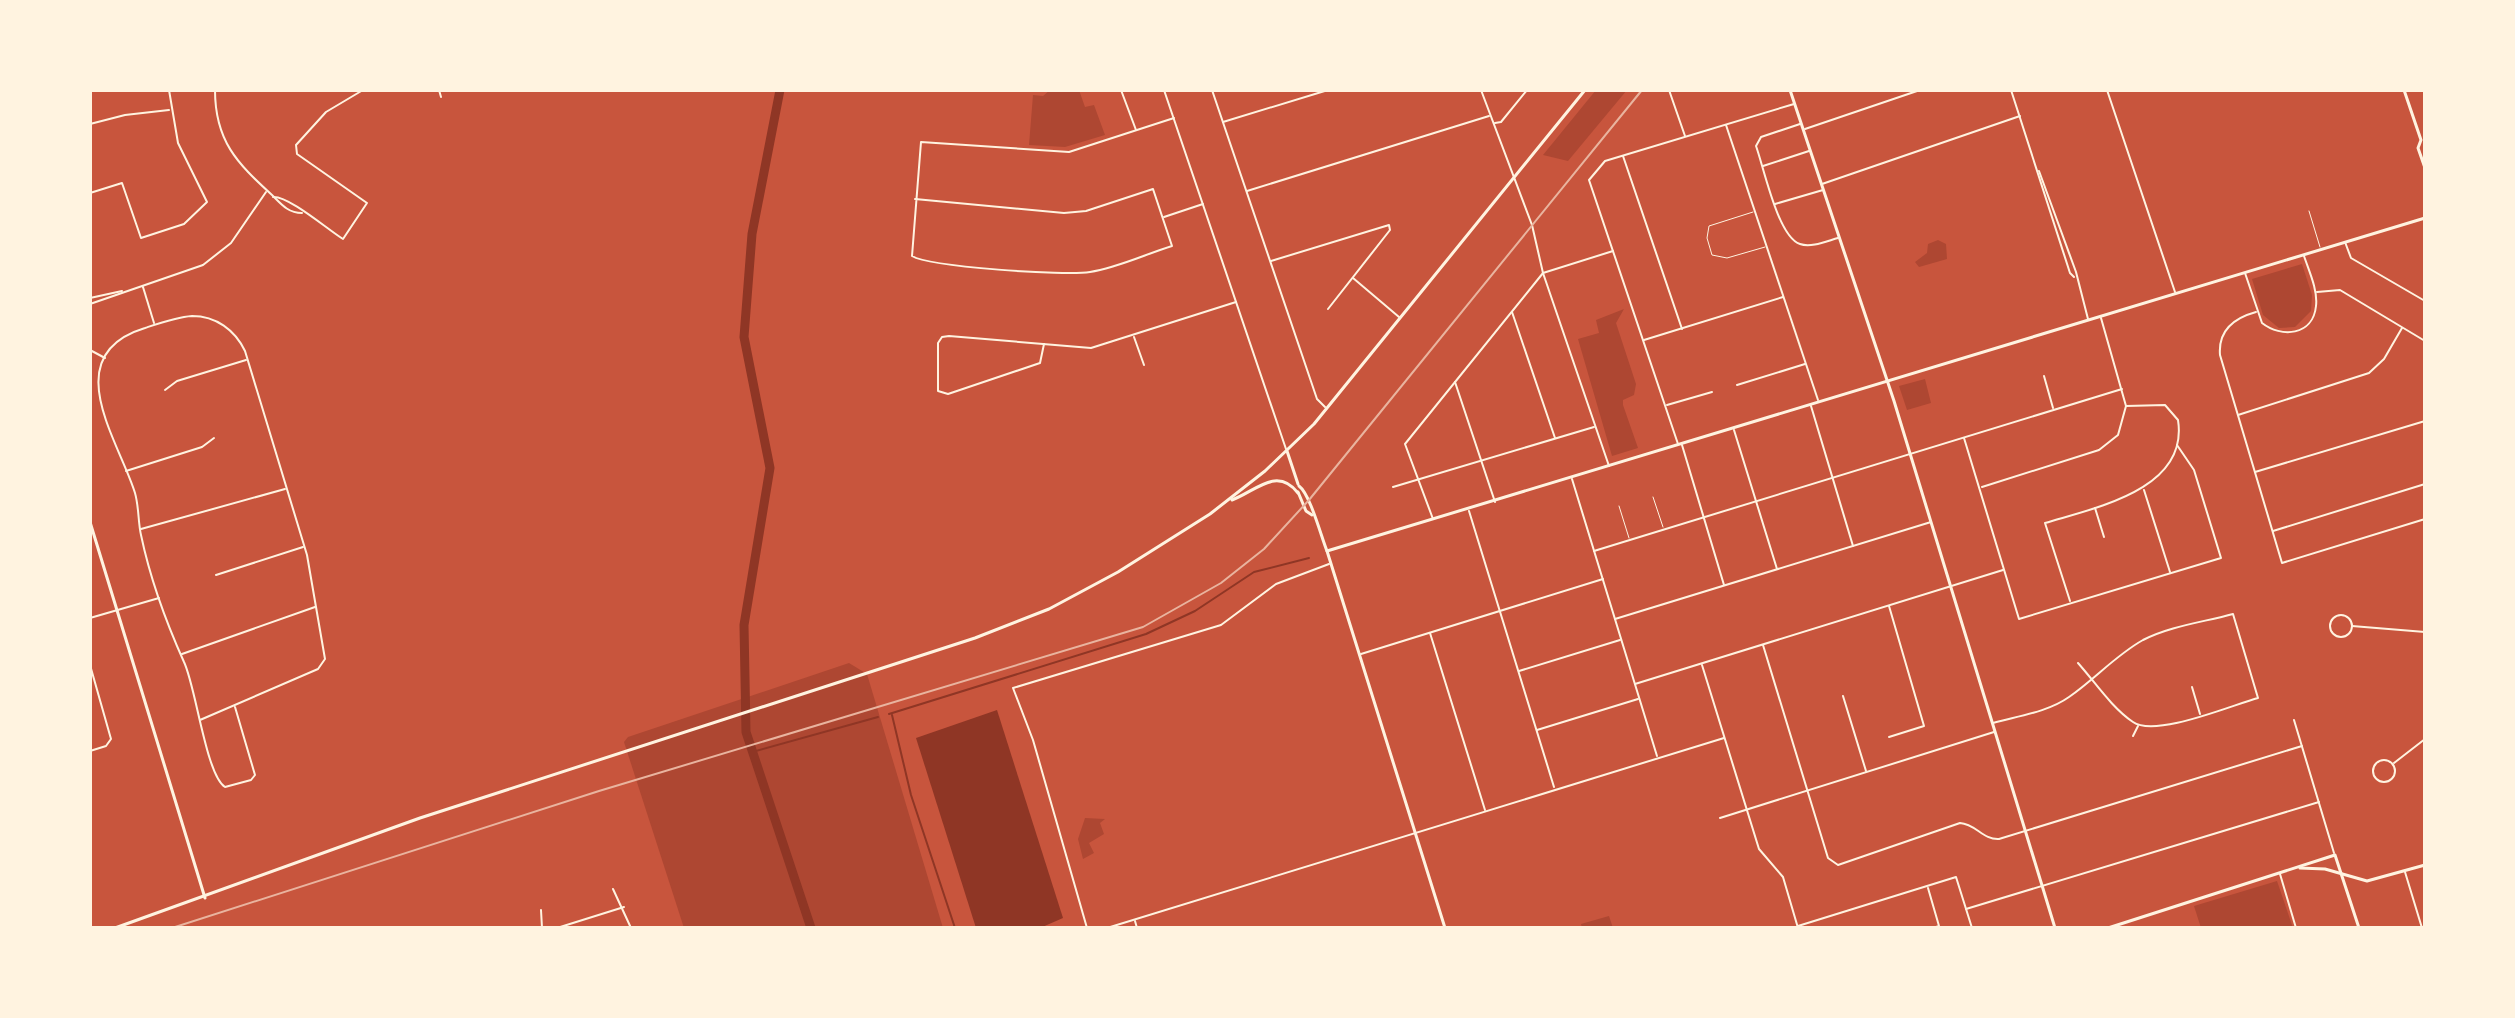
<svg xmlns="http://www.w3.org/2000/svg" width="2515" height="1018" viewBox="0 0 2515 1018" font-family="'Space Grotesk',sans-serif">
<rect width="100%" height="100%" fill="#c8553d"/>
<g fill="#ae4732">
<path d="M1050 90H1079L1085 107 1094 105 1105 135 1065 147 1029 145 1033 95 1043 96Z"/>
<path d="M1596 90H1627L1568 161 1543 155Z"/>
<path d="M1938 240 1946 244 1947 259 1919 267 1915 262 1927 253 1928 244Z"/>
<path d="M2302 264 2312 295 2311 311 2295 327 2279 328 2263 315 2252 279Z"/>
<path d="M1624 309 1616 323 1636 384 1634 395 1623 400V405L1638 448 1612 456 1578 339 1599 333 1596 320Z"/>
<path d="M1925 379 1931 403 1907 410 1899 386Z"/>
<path d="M849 663 867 674 943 928H684L624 742 628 737Z"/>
<path d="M1085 818 1105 819 1100 823 1104 834 1089 843 1094 853 1083 859 1078 839Z"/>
<path d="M2277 881 2293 928H2201L2194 906Z"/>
<path d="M1609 916 1613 928H1582L1581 924Z"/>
</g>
<path fill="#8f3625" d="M997 710 1063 918 1040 928H976L916 738Z"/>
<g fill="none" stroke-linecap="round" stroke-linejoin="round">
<g stroke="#8f3625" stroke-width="2">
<path d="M889 714 1146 634 1195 611 1254 572 1309 558"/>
<path d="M892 715 911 795 955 928"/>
<path d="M752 752 878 717"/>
</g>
<path stroke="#8f3625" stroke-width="9" d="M780 90 752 234 744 337 770 468 744 625 746 732 811 928"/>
<g stroke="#fff3e0" stroke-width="1">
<path d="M2309 211 2320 247"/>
<path d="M1753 212 1709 226 1707 238 1712 255 1727 258 1765 247"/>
<path d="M1653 497 1663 527"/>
<path d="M1619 506 1629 538"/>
</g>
<g stroke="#fff3e0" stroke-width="2">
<path d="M215 90C215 141 237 163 272 195 281 204 288 213 302 213"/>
<path d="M439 90 441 97"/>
<path d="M1121 90 1136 130"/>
<path d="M1164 90 1286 449"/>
<path d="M1212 90 1317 399 1325 407"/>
<path d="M1481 90 1532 225 1543 273 1609 466"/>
<path d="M1669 90 1685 136"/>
<path d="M2011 90 2070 273 2074 277"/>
<path d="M2107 90 2175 292"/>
<path d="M1223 122 1328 90"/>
<path d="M1495 123 1501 122 1527 90"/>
<path d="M90 124 125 115 169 110"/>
<path d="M1800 124 1761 137 1756 146C1764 168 1778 237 1800 244 1811 248 1827 241 1838 238"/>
<path d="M1726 125 1818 400"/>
<path d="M1805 129 1920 90"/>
<path d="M1623 156 1682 329"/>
<path d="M1763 166 1809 151"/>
<path d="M2039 171 2076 272 2088 319"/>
<path d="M1822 184 2020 116"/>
<path d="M1247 191 1489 116"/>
<path d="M90 193 122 183 141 238 184 224 207 202 178 143 169 90"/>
<path d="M273 197C289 196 327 229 343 239L367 203 297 154 296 145 326 112 363 90"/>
<path d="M915 199 1064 213 1086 211 1153 189 1172 246C1146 254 1117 268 1090 272 1065 276 930 267 912 256L921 142 1069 152 1174 118"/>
<path d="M1775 204 1823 190"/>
<path d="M1164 217 1203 204"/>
<path d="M2345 242 2351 258 2425 301"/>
<path d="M1271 261 1389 225 1390 230 1328 309"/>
<path d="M2245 273 2262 323C2281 338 2313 336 2316 306 2318 290 2309 271 2304 256"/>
<path d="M1353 278 1399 317"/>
<path d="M143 287 154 323"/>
<path d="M2317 292 2340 290 2425 341"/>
<path d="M90 298 122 291"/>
<path d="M90 304 203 265 231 243 266 192"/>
<path d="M1512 312 1555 438"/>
<path d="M2256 312C2234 318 2218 331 2220 355L2282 563 2425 519"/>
<path d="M1134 337 1144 365"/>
<path d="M1644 340 1783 297"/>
<path d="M1044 344 1040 363 948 394 938 391V343L942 337 949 336 1091 348 1236 302"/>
<path d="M90 350 105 358"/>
<path d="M2044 376 2053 408"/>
<path d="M1455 382 1495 502"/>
<path d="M1737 385 1805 364"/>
<path d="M165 390 177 381 246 360"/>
<path d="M1667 405 1712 392"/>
<path d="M1811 406 1853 546"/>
<path d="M2238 415 2369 373 2384 359 2402 328"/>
<path d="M1734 430 1777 569"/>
<path d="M1964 438 2019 619 2221 558 2194 470 2177 445"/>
<path d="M1678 444 1589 180 1605 161 1794 104"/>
<path d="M1682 445 1724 585"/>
<path d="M126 471 202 447 214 438"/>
<path d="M2255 472 2425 421"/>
<path d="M1572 479 1657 756"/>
<path d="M1393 487 1594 427"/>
<path d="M1982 487 2099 450 2118 435 2126 406 2101 318"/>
<path d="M2144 490 2170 572"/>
<path d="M2095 508 2104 537"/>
<path d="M1469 511 1554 787"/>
<path d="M1433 519 1405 444 1543 273 1613 251"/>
<path d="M141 529 285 489"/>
<path d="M2273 531 2425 484"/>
<path d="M1594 551 2122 389"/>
<path d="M216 575 303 547"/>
<path d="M2070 601 2045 523C2094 508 2189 490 2178 420L2165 405 2126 406"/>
<path d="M1889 606 1924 726 1889 737"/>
<circle cx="2341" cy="626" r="11"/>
<path d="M90 618 159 598"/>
<path d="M1615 619 1931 522"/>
<path d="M2352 626 2425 632"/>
<path d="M1430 633 1485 810"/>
<path d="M1763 645 1828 858 1838 865 1960 823C1976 824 1983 840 1999 839L2302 746"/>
<path d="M182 654 315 607"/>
<path d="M1361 654 1603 579"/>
<path d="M90 665 111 739 106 746 90 751"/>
<path d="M1702 665 1759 849 1783 877 1798 928"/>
<path d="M1519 671 1620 640"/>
<path d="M1635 684 2003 570"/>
<path d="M2192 687 2200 714"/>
<path d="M1843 696 1866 771"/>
<path d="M200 720 318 669 325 659 307 555 245 351C235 330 216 316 192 316 177 317 160 323 145 328 56 355 119 441 135 493 139 507 138 522 141 535 150 578 166 622 184 662 196 687 206 775 225 787L251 780 255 775 235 707"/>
<path d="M2294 720 2334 853"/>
<path d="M1993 723C2018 716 2048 712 2069 697 2095 679 2116 655 2143 640 2170 626 2204 622 2233 614L2258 698C2232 705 2155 738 2133 722 2112 708 2095 682 2078 663"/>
<path d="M1537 730 1638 699"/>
<path d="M2133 736 2138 726"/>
<circle cx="2384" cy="771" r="11"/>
<path d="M2394 763 2425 739"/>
<path d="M1720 818 1994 732"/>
<path d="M2405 872 2422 928"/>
<path d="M2280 874 2296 928"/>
<path d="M1928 888 1939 926 1933 928"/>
<path d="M613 889 631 928"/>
<path d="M1966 909 2319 802"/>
<path d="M541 910 542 928"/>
<path d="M1135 921 1137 928"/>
<path d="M1798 926 1956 877 1972 928"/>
<path d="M557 928 624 907"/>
<path d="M1087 928 1033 740 1013 688 1221 625 1276 584 1329 564"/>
<path d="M1107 928 1724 738"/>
</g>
<g stroke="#fff3e0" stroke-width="3">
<path d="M1790 90 1894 401 2055 928"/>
<path d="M2300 868 2325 869 2367 881 2425 865"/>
<path d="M2108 928 2335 855 2359 928"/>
</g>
<g stroke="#fff3e0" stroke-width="3">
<path d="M2404 90 2421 140 2418 148 2425 168"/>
<path d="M90 522 205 898"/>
<path d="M1327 551 2425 218"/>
</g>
<g stroke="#fff3e0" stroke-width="3">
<path d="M1287 451 1298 484"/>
<path d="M1299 486C1310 494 1321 536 1327 551L1445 928"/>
<path d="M1298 492 1306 511 1312 515"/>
<path d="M1232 500C1256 491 1277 466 1298 493"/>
<path d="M115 928 420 818 975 638 1049 609 1118 572 1210 514 1265 471 1314 424 1585 90"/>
</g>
<path stroke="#e9b49f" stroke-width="2" d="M172 928 599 791 1143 627 1221 583 1264 549 1309 500 1642 90"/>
</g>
<rect width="2515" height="1018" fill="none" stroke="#fff3e0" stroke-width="184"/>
</svg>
